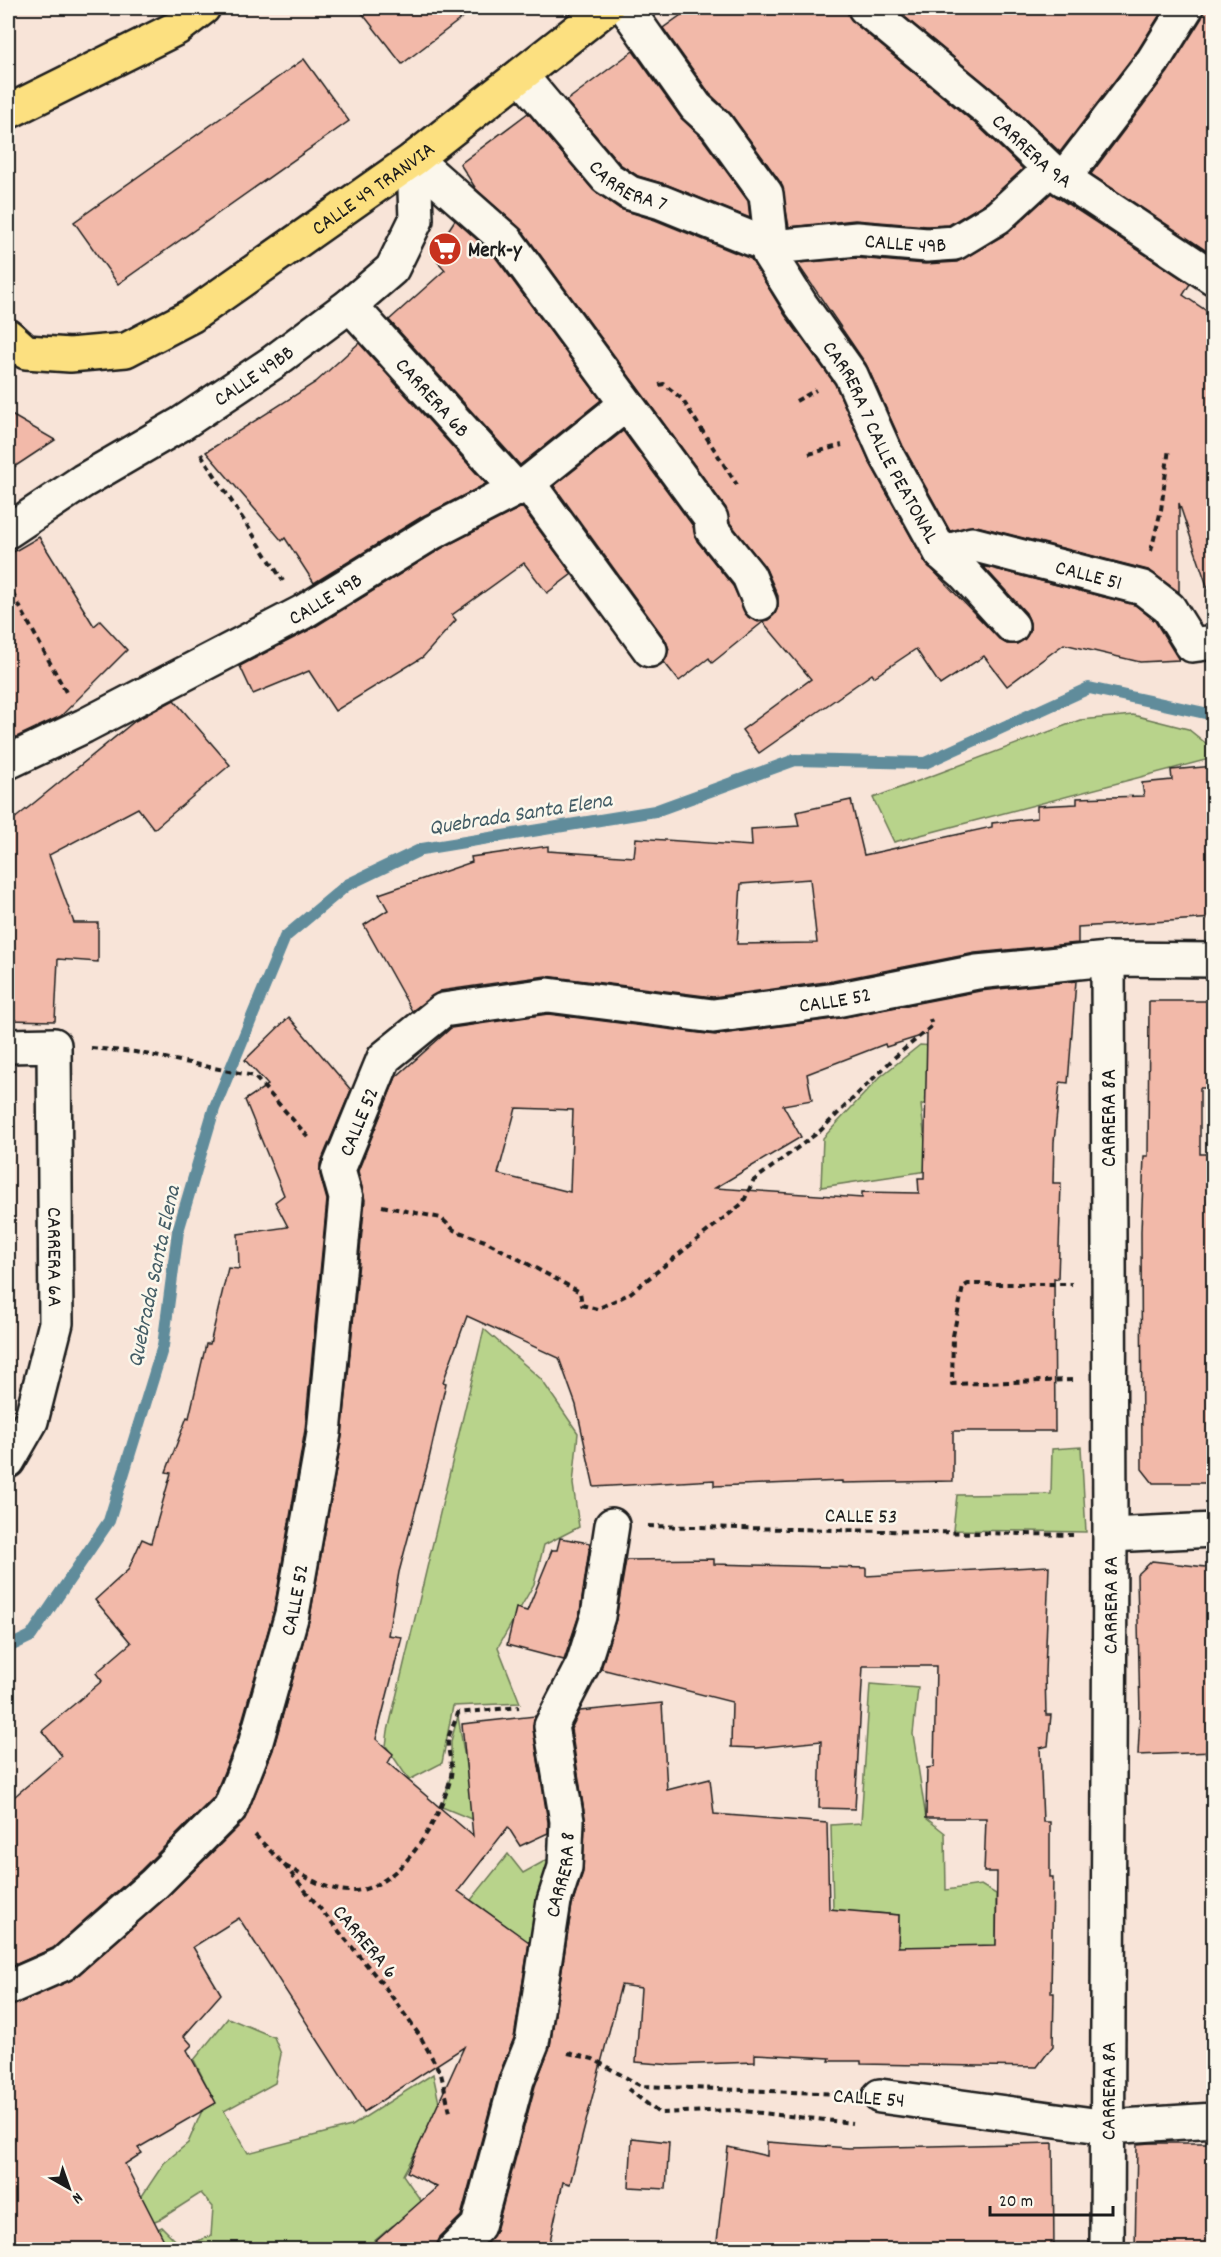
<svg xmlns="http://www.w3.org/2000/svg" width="1221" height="2257" viewBox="0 0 1221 2257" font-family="Dekko,sans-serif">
<rect width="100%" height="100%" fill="#f8e4d8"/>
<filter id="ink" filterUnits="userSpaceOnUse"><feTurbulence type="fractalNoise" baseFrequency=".0167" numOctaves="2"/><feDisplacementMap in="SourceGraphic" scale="12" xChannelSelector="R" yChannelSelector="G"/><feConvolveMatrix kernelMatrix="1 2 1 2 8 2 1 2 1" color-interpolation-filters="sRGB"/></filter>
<g filter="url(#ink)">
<g fill="#b8d38b" stroke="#6a7854" stroke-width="1.5">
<path d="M1133 715 1188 729 1213 749V758L894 842 873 798 1080 720Z"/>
<path d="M920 1045 934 1046 937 1098 921 1105 925 1142 941 1169 821 1187 823 1138 880 1077Z"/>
<path d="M484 1329 541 1379 578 1433 573 1484 579 1527 544 1545 534 1584 498 1647 520 1703 453 1706 442 1763 409 1780 386 1746 388 1731Z"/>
<path d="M1081 1447 1086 1532 953 1530 957 1495 1051 1494 1052 1449Z"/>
<path d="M870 1684 918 1688 913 1734 926 1818 945 1833 946 1890 981 1885 996 1894V1952L899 1947V1915L866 1912 834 1952 831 1825 861 1823Z"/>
<path d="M458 1716 469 1784 489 1810 471 1819 442 1807 451 1774V1741Z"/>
<path d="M561 1852 524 2024 482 1988 517 1934 471 1900 508 1854 523 1873Z"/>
<path d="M228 2018 274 2037 281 2054 275 2083 224 2111 248 2153 351 2126 433 2074 443 2122 421 2142 403 2175 426 2208 392 2226 365 2249H147L143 2236 162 2227 182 2247 211 2236 213 2207 201 2193 162 2218 135 2229 128 2217 164 2163 188 2143 210 2092 194 2060Z"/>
</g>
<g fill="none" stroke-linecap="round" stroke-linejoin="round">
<path stroke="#608c9b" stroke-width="12" d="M8 1647 31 1636 109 1521 163 1346 178 1231 214 1109 285 937 347 885 422 849 655 811 795 760 925 763 1089 688 1214 715"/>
</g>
<g fill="#f2b9a9" stroke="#1c1c1c" stroke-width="1.5" fill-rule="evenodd">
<path d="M358 8H475L402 64Z"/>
<path d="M691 8H847L853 22 978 126 1023 169 987 202 949 225 927 226 855 220 789 227 781 183 731 114 710 94 663 28Z"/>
<path d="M894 8H1164L1138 50 1060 152 1003 98Z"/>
<path d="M1205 8H1214V247L1210 253 1091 174 1168 72 1202 18Z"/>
<path d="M633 51 681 118 702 138 748 201 750 218 668 185 638 176 620 164 566 101Z"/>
<path d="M304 59 349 121 118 284 74 222Z"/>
<path d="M528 113 593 190 620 209 655 220 751 259 785 315 835 384 870 463 925 562 999 639 1007 644H1017L1025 639 1030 631V623L1026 613 983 566 1135 605 1155 621 1179 660 1140 662 1064 644 1007 686 984 656 940 685 916 649 874 677 872 674 759 753 742 730 811 679 763 622 712 663 709 658 679 681 664 662 669 649 665 639 554 486 623 431 693 526 697 541 733 586 748 617 758 622 768 620 775 614 778 606V596L766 569 730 523 726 508 522 230 476 189 460 164Z"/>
<path d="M1051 193 1190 284 1183 295 1214 316V588L1208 589 1179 503V592L1148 570 977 526 950 531 903 446 866 364 797 263 857 258 925 264 957 262 1008 233Z"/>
<path d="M455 220 493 254 601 400 520 465 389 320 445 270 432 255Z"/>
<path d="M359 343 486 484 423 516 314 583 285 538 282 541 206 452 316 382Z"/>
<path d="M8 413 55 440 8 471Z"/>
<path d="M522 507 572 574 547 593 524 563 452 615 456 620 423 657 335 711 309 671 253 694 240 666 313 628 442 548Z"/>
<path d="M39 537 94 626 100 621 127 650 61 716 8 741V555Z"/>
<path d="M174 700 230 765 154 829 138 808 49 855 74 923H98V962L58 959 55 1021 8 1020V824L135 721Z"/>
<path d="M1214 766V918L1078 927V943L975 953 833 981 713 997 546 976 440 991 412 1011 364 925 388 910 379 894 472 862 471 857 548 846V851L634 857 636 838 752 846 751 829 799 826 796 812 851 800 864 855 992 827V823L1037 818V806L1077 804V798L1144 796 1142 783 1172 780 1171 770ZM810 879 817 943 737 944 741 884Z"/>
<path d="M1076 981 1068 1083 1060 1082 1054 1142 1053 1183H1061L1058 1279 1054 1278 1055 1431H953V1481L842 1483V1481L714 1486V1480L594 1487 576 1405 559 1358 467 1316 443 1382 446 1383 428 1463 399 1572 388 1635 402 1637 376 1739 393 1754 388 1763 473 1836 462 1724 535 1716 533 1729 548 1822V1833L520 1846 508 1827 458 1891 529 1942 514 2038 499 2075 461 2216 440 2237 436 2250H366L437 2187 407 2172 464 2047 364 2112 239 1918 193 1947 221 1994 184 2036 192 2045 187 2050 216 2103 138 2148 142 2153 125 2164 169 2250H8V2006L75 1978 167 1897 244 1821 273 1750 310 1617 342 1436 365 1200 358 1171 396 1077 451 1028 548 1014 715 1035 840 1018 980 991ZM927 1034 924 1178H918L919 1193 862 1192V1198L715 1188 801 1137 783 1105 812 1100 807 1074 885 1044 886 1047ZM516 1108 573 1110 570 1192 498 1174Z"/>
<path d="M1149 1001H1214V1088H1200V1154H1214V1483H1153L1142 1469 1141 1231 1144 1156H1148Z"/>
<path d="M289 1017 351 1090 320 1164V1175L327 1200 305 1430 274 1610 237 1739 214 1797 141 1870 53 1948 8 1968V1802L62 1756 42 1731 102 1681 96 1673 131 1643 95 1600 128 1570 142 1539 151 1543 171 1473 166 1472 187 1417 189 1418 206 1344H210L228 1268 239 1269 238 1234 288 1227 275 1202 284 1195 245 1100 268 1085 245 1060Z"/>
<path d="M560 1538 590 1543 580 1612 564 1660 507 1645 516 1608 527 1611 552 1550H557Z"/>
<path d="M714 1559V1564L866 1568V1576L1049 1566 1045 1672 1046 1715H1051L1048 1746 1040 1748 1043 1822H1050V1877H1053L1051 1993H1054L1053 2046 1037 2067 861 2064V2061H829L830 2058 755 2054V2062L672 2065 636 2062 641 1988 621 1985 570 2184 563 2182 548 2250H481L496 2231 535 2086 550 2046 572 1905 583 1872 585 1818 571 1729 580 1711 662 1703 667 1790 710 1779 714 1814 827 1823 829 1909 899 1915 898 1947 996 1945 997 1872H984L986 1818H926L927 1768 934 1767 936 1666H863L855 1809 819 1808 821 1741 756 1748 731 1747 732 1702 601 1669 616 1619 626 1560Z"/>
<path d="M1152 1561 1214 1568V1752L1138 1755 1140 1714 1137 1575Z"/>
<path d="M632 2138 669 2142 666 2189 629 2187Z"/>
<path d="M767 2142 849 2148 1053 2143 1054 2250H716L728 2147 767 2156Z"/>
<path d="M1150 2143H1214V2250H1135L1137 2144Z"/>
</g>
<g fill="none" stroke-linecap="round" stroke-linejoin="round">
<g stroke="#1c1c1c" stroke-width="38">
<g id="minor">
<path id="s1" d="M626 8 696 107 716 125 766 194 772 247 769 254 801 305 851 375 886 454 941 553 963 572 1012 626"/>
<path id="s2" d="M865 8 991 112 1050 169 1214 278"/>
<path id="s3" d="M521 76 607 178 630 193 661 202 772 247 857 239 927 245 955 243 998 217 1050 169"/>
<path d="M414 159 507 241 711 519 712 530 749 576 760 603"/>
<path d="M1063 179 1153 61 1186 8"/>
<path id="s4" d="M350 305 516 489"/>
<path d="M528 483 650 650"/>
<path id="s5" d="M8 531 83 481 181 424 272 363 350 305 392 269 416 220 414 159"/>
<path id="s6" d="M941 553 972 544 1143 588 1169 608 1192 645 1214 642"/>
<path id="s7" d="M8 762 84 726 303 612 433 532 528 483 625 405"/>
<path id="s8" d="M8 1046 54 1045 56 1323 31 1421 8 1461"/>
<path d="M1110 1535 1214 1530"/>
<path id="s9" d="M8 1988 63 1964 154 1884 230 1808 255 1745 292 1614 324 1433 346 1198 338 1170 384 1058 443 1010 548 995 713 1016 836 1000 977 972 1108 959 1214 960"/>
<path d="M880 2096 1108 2127 1214 2120"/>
<path id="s10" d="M454 2250 478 2226 517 2080 532 2043 554 1901 565 1867 567 1821 551 1726 583 1664 598 1616 612 1525"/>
<path id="s11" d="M1107 2250 1110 1535 1108 959"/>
</g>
</g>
<g stroke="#1c1c1c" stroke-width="38">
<g id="major">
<path d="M8 112 177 28 203 8"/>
<path id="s12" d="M8 336 26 352 70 355 126 350 191 316 414 159 606 8"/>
</g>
</g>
<g stroke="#1c1c1c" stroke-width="4" stroke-dasharray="6 4.5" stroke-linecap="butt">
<path d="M8 159 13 149"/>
<path d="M659 385 664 384 682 399 737 485"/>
<path d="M796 401 816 390"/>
<path d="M201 454 283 581"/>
<path d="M809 454 842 445"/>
<path d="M1151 551 1161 510 1169 448"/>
<path d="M8 585 67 694"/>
<path d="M91 1048 135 1052 254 1076 310 1139"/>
<path d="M382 1206 441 1218 454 1230 485 1241 580 1292 582 1305 597 1309 629 1294 743 1203 753 1181 820 1131 895 1057 932 1026 930 1019"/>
<path d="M1072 1380 952 1384 953 1336 963 1287 968 1284H1072"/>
<path d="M648 1526 1073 1535"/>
<path d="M255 1835 285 1866 385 1987 420 2036 441 2074 450 2112"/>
<path d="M285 1866C305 1876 325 1890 348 1891 398 1894 442 1818 451 1776 453 1764 447 1751 448 1739 450 1730 456 1721 458 1713L519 1707"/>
<path d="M568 2053 593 2059 641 2086 843 2094"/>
<path d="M628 2089 659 2113 734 2110 852 2123"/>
</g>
<use href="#minor" stroke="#fbf7ec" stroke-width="33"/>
<use href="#major" stroke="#fce080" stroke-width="33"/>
</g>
</g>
<defs>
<g id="supermarket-disc" transform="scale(1.725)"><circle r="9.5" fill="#c8321e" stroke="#fbf7ec"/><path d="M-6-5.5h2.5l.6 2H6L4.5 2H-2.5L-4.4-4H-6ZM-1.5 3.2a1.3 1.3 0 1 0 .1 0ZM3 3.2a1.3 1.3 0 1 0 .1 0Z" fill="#fff"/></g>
</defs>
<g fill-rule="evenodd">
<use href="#supermarket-disc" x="445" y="249"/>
</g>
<g text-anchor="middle" stroke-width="5" stroke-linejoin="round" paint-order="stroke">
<g font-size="21" fill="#1c1c1c" stroke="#fbf7ec">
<text dy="7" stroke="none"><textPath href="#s2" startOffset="220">CARRERA 9A</textPath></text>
<text dy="7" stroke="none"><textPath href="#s3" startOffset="156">CARRERA 7</textPath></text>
<text dy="7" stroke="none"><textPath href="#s12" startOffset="420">CALLE 49 TRANVIA</textPath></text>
<text dy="7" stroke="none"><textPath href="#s3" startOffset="447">CALLE 49B</textPath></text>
<text dy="7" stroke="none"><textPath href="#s5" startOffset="291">CALLE 49BB</textPath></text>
<text dy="7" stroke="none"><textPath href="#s4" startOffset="124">CARRERA 6B</textPath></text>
<text dy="7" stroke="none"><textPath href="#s1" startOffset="514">CARRERA 7 CALLE PEATONAL</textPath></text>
<text dy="7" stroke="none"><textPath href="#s6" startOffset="153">CALLE 51</textPath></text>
<text dy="7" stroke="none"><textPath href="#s7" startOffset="357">CALLE 49B</textPath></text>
<text dy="7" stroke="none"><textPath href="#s9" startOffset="1534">CALLE 52</textPath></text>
<text transform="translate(1108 1118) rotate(-90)" y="7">CARRERA 8A</text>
<text dy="7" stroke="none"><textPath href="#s9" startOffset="994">CALLE 52</textPath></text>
<text dy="7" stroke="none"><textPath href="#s8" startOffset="258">CARRERA 6A</textPath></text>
<text transform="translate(861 1515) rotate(1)" y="7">CALLE 53</text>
<text dy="7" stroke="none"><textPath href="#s9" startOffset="507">CALLE 52</textPath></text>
<text dy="7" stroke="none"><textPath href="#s11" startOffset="645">CARRERA 8A</textPath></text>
<text dy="7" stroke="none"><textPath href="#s10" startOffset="396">CARRERA 8</textPath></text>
<text transform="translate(366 1941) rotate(50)" y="7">CARRERA 6</text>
<text dy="7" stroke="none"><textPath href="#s11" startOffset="159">CARRERA 8A</textPath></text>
<text transform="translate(869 2097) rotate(4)" y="7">CALLE 54</text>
</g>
<g font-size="21" font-weight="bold" fill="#1c1c1c" stroke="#fbf7ec" text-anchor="start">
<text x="468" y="256">Merk-y</text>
</g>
<g font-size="22" font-style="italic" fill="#445d66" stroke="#fbf7ec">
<text transform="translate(520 812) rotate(-9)" y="8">Quebrada Santa Elena</text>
<text transform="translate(152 1276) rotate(-78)" y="8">Quebrada Santa Elena</text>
</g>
</g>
<rect width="1221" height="2257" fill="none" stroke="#fbf7ec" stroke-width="30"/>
<rect x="15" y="15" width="1191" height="2227" fill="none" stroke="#1c1c1c" stroke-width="2" filter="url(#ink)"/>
<g transform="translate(69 2188) rotate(140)" stroke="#fbf7ec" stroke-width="4.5" paint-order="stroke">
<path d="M0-4.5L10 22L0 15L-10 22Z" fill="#1c1c1c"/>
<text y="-9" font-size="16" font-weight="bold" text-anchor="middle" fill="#1c1c1c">N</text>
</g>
<path d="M990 2206v9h123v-9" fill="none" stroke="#1c1c1c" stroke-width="3"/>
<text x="999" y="2206" font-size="18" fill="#1c1c1c" stroke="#fbf7ec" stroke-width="4.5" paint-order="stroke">20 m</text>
</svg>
